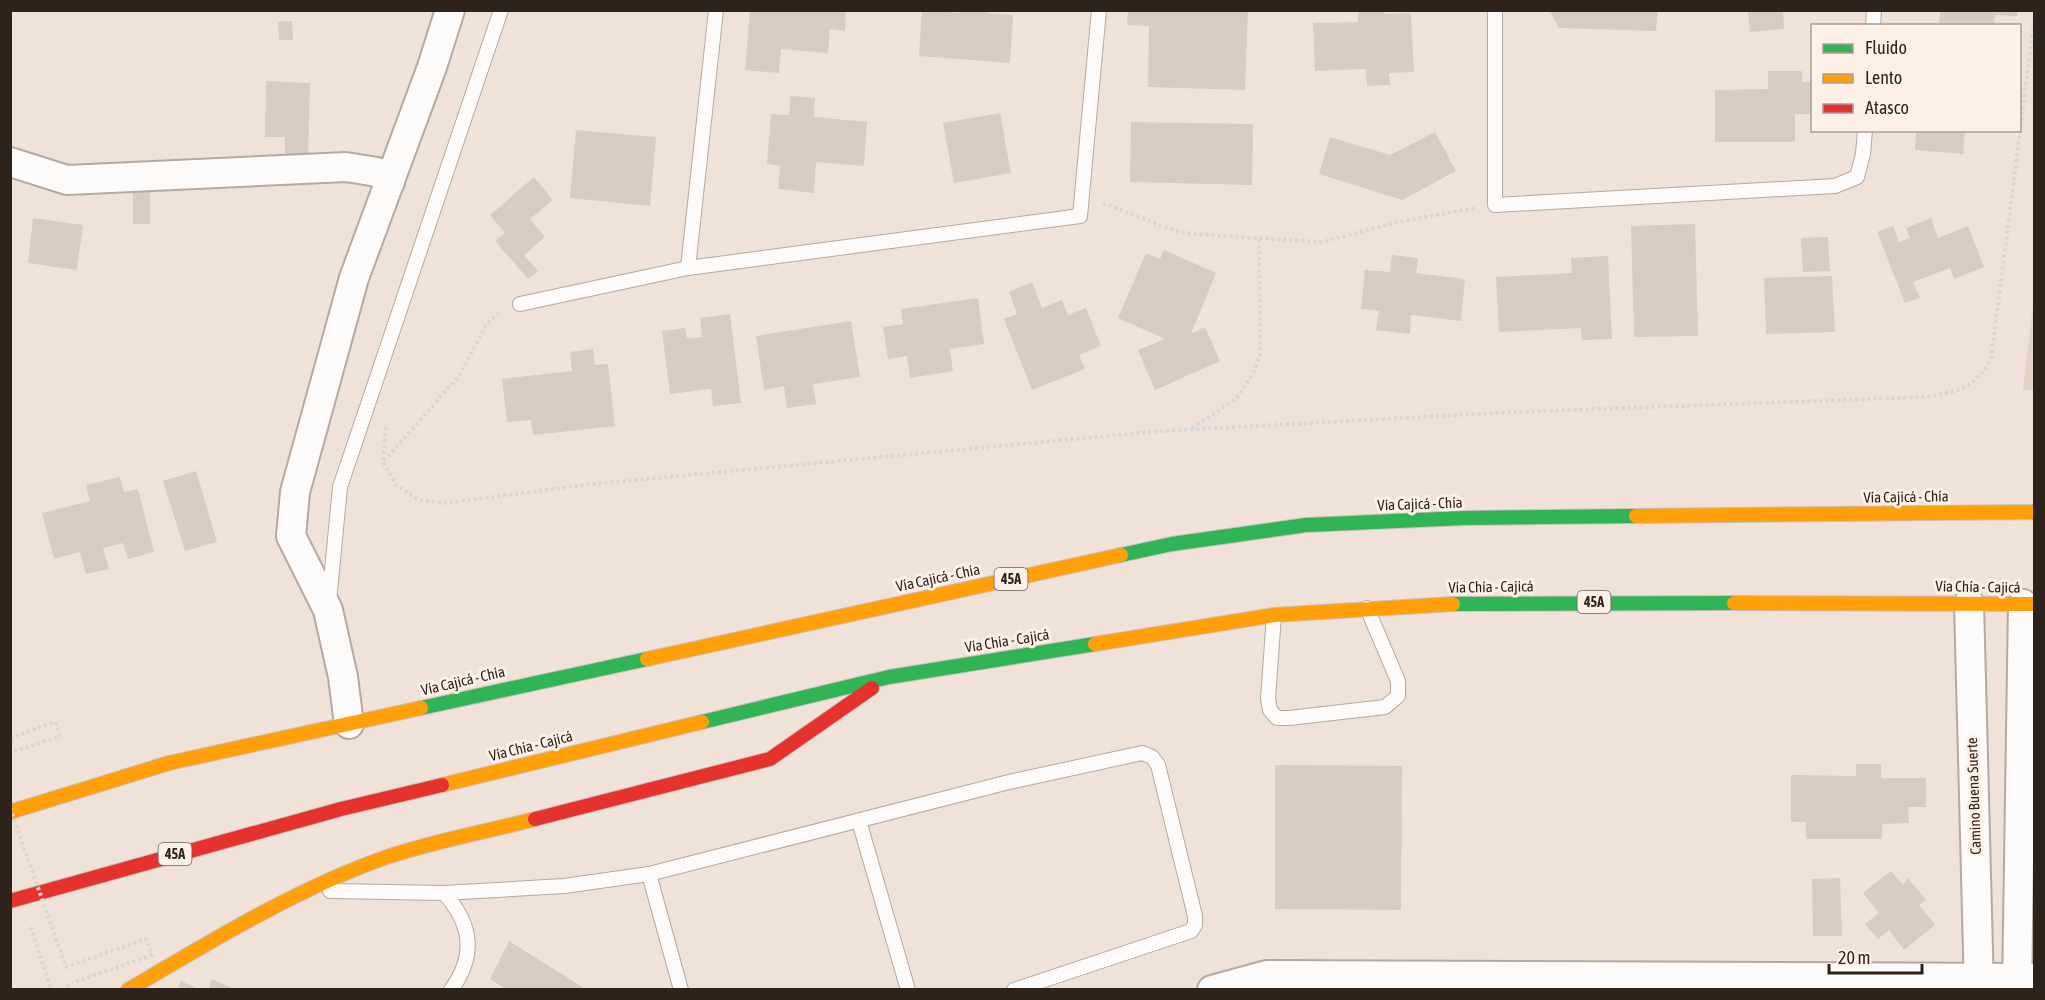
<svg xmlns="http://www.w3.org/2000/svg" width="2045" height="1000" viewBox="0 0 2045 1000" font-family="'Asap Condensed',sans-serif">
<rect width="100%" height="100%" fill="#f0e2d8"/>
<path fill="#e1d2c4" d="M2034 297V390H2023Z"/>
<g fill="#d7ccc1">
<path d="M750 10H846L845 31 830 29 828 53 781 49 779 73 745 70Z"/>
<path d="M922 10 960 13V10H989L988 13 1013 15 1010 63 919 56Z"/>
<path d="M1128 10H1248L1245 90 1148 87 1149 26 1127 25Z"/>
<path d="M1358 10H1384V14L1411 13 1414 72 1389 73 1390 85 1367 86 1366 69 1315 71 1313 23 1358 22Z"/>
<path d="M1549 10H1658L1656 31 1559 28Z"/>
<path d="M1748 10H1783L1784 29 1750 32Z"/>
<path d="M1940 10H2018L2017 16 1995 15 1994 26H1939Z"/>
<path d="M292 21 293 40H279L278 22Z"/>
<path d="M1768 71H1802V82H1812V114H1795V142H1715V90L1768 89Z"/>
<path d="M266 81 310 83 308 157 285 156V137H265Z"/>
<path d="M791 96 815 98 814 117 867 122 864 166 816 162 814 193 778 189 780 166 767 164 771 114 789 115Z"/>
<path d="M1000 113 1011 173 954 183 943 123Z"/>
<path d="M1131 122 1253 124 1252 185 1130 182Z"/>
<path d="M576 130 656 137 650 206 570 198Z"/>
<path d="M1916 130H1965L1963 154 1915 150Z"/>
<path d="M1435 132 1456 171 1402 200 1319 174 1330 137 1390 155Z"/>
<path d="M534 177 553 200 530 219 545 237 524 255 538 271 528 279 495 241 505 233 490 215Z"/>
<rect x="133" y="184" width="17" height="40"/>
<path d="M33 218 83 225 77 270 28 263Z"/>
<path d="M1931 218 1938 238 1968 226 1984 267 1954 279 1950 268 1913 282 1920 298 1905 303 1877 232 1893 226 1899 242 1910 238 1906 228Z"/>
<path d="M1695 224 1698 336 1634 337 1631 226Z"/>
<path d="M1828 237 1830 271 1803 272 1801 238Z"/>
<path d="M1164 250 1216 273 1191 334 1205 327 1220 361 1155 390 1138 350 1165 339 1118 318 1146 253 1160 259Z"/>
<path d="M1392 255 1418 258 1416 273 1465 279 1461 321 1411 315 1410 334 1376 330 1379 311 1361 309 1365 270 1390 272Z"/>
<path d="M1608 256 1612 339 1582 340 1581 328 1499 332 1496 277 1572 273 1571 258Z"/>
<path d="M1832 276 1835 332 1766 334 1764 278Z"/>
<path d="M1032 282 1042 308 1062 300 1068 315 1086 308 1101 346 1079 355 1085 369 1032 390 1004 319 1017 314 1009 292Z"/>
<path d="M978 298 984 344 950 349 953 371 910 378 907 356 888 359 883 327 903 324 901 309Z"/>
<path d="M730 314 741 403 713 406 711 389 670 394 662 331 685 328 687 338 702 337 700 318Z"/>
<path d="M851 321 860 377 813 384 816 404 787 408 784 386 764 390 756 336Z"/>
<path d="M593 349 595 365 608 364 615 426 533 435 531 420 507 422 502 379 572 371 570 352Z"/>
<path d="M196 471 217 542 185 551 163 481Z"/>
<path d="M120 477 124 492 138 489 154 552 128 559 123 543 103 548 109 569 86 574 80 552 54 559 42 513 90 501 86 485Z"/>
<path d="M1856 764H1881V778H1926V807H1908L1909 823 1882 824V839H1806V822H1791V775L1856 776Z"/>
<path d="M1275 765 1402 766 1401 910 1275 909Z"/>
<path d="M1891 871 1903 885 1908 878 1926 900 1919 905 1935 925 1904 950 1889 930 1878 939 1865 924 1879 913 1863 893Z"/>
<path d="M1840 878 1842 936H1813L1812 879Z"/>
<path d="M509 941 587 990H507L490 979Z"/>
<path d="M212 979 236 990H208Z"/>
<path d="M181 981 200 990H177Z"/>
</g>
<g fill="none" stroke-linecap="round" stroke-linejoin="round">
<g stroke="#b5a9a1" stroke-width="16">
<g id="lane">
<path d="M1495 10V205L1835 186 1857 177 1863 154 1865 130"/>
<path d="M1873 26 1874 10"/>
<path d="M688 268 716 10"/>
<path d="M520 304 688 268 1080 216 1099 10"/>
<path d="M329 602 340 487 501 10"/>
<path d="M1274 615 1268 699 1270 710 1277 718H1289L1385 707 1398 696V681L1367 608"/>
<path d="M859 821 908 990"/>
<path d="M649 874 681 990"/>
<path d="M330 891 444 893 564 886 649 874 1009 782 1142 753 1152 757 1158 765 1195 916V925L1191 931 1014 990"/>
<path d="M444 893C472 924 476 956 451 990"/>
</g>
</g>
<g stroke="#b5a9a1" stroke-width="32">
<g id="street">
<path d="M10 162 67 180 346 167 377 172 390 182"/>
<path d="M1969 603 1979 990"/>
<path d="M349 724 343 677 328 610 291 536 295 492 354 278 432 67 450 10"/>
<path d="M1212 990 1267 975 2034 978"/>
<path d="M2017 990 2023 604"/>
</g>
</g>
<g stroke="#c8c0ba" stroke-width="16">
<g id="fast">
<path d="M1121 555 1172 544 1306 525 1464 518 1636 516"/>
<path d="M1453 604 1734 603"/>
<path d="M421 708 647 659"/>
<path d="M702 722 889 677 1095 644"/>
</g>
</g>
<g stroke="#c8c0ba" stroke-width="16">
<g id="slow">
<path d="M1636 516 2034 512"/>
<path d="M1734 603 2034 604"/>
<path d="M1095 644 1274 615 1453 604"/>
<path d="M647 659 1121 555"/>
<path d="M442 785 702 722"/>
<path d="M10 812 169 763 421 708"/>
<path d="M128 990C210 942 294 890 384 858 433 841 486 832 535 819"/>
</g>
</g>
<g stroke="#c8c0ba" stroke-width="16">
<g id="jam">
<path d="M535 819 770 759 872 688"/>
<path d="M10 901 341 809 442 785"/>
</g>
</g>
<g stroke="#dad6d3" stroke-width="4" stroke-dasharray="3 3" stroke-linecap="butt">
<path d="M1103 205 1106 204 1173 230 1193 234 1322 242 1398 222 1475 208"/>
<path d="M386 427 383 462 396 485 419 500 445 503 592 484 1161 431 1515 412 1924 397C1956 392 1974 390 1991 359L2034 21"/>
<path d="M1192 428 1236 399 1253 374 1260 355 1259 240"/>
<path d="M384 461 459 376 486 325 499 312"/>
<path d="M10 738 55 722 60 736 10 753"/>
<path d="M31 927 51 990"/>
<path d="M62 990 72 983"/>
</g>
<use href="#lane" stroke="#fdfbf9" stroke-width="14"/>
<use href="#street" stroke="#fdfbf9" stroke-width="28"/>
<use href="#fast" stroke="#30b455" stroke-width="14"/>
<use href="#slow" stroke="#ff9f0a" stroke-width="14"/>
<use href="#jam" stroke="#e5322d" stroke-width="14"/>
<path stroke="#dad6d3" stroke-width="4" stroke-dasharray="3 3" stroke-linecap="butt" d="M10 808 66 967 146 939 152 955 72 983"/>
</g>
<g text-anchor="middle" stroke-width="6" stroke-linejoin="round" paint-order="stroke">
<g fill="#fef0e7" stroke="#6c6058" stroke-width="1.5">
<rect x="994.5" y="568" width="33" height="22" rx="4.5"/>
<rect x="1577.5" y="591" width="33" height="22" rx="4.5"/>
<rect x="158.5" y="843" width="33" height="22" rx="4.5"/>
</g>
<g font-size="14" font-weight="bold" fill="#2e231a">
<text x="1011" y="584">45A</text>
<text x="1594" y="607">45A</text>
<text x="175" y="859">45A</text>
</g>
<g font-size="15" fill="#2e231a" stroke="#fef0e7">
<text transform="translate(1906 497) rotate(-1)" y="5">Vía Cajicá - Chía</text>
<text transform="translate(1420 504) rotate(-2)" y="5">Vía Cajicá - Chía</text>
<text transform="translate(938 578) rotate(-12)" y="5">Vía Cajicá - Chía</text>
<text transform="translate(1491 587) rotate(-1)" y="5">Vía Chía - Cajicá</text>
<text transform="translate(1978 587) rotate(1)" y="5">Vía Chía - Cajicá</text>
<text transform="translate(1007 641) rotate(-9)" y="5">Vía Chía - Cajicá</text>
<text transform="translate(463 681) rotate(-13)" y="5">Vía Cajicá - Chía</text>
<text transform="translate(531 746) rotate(-14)" y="5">Vía Chía - Cajicá</text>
<text transform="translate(1974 796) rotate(-92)" y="5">Camino Buena Suerte</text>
</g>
</g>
<rect width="2045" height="1000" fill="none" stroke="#2e231a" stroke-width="24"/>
<rect x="1811" y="24" width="210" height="108" fill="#fef0e7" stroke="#ab9e95" stroke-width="1.5"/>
<rect x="1823" y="44" width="30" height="9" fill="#30b455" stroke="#ab9e95" stroke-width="1.5"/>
<text x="1865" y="54" font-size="18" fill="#2e231a">Fluido</text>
<rect x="1823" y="74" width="30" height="9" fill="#ff9f0a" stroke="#ab9e95" stroke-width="1.5"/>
<text x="1865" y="84" font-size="18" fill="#2e231a">Lento</text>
<rect x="1823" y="104" width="30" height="9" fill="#e5322d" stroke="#ab9e95" stroke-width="1.5"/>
<text x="1865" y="114" font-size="18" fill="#2e231a">Atasco</text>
<path d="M1829 964v9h93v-9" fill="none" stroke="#2e231a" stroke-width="3"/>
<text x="1838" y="964" font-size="18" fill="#2e231a" stroke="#fef0e7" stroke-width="4.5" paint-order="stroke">20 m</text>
</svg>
